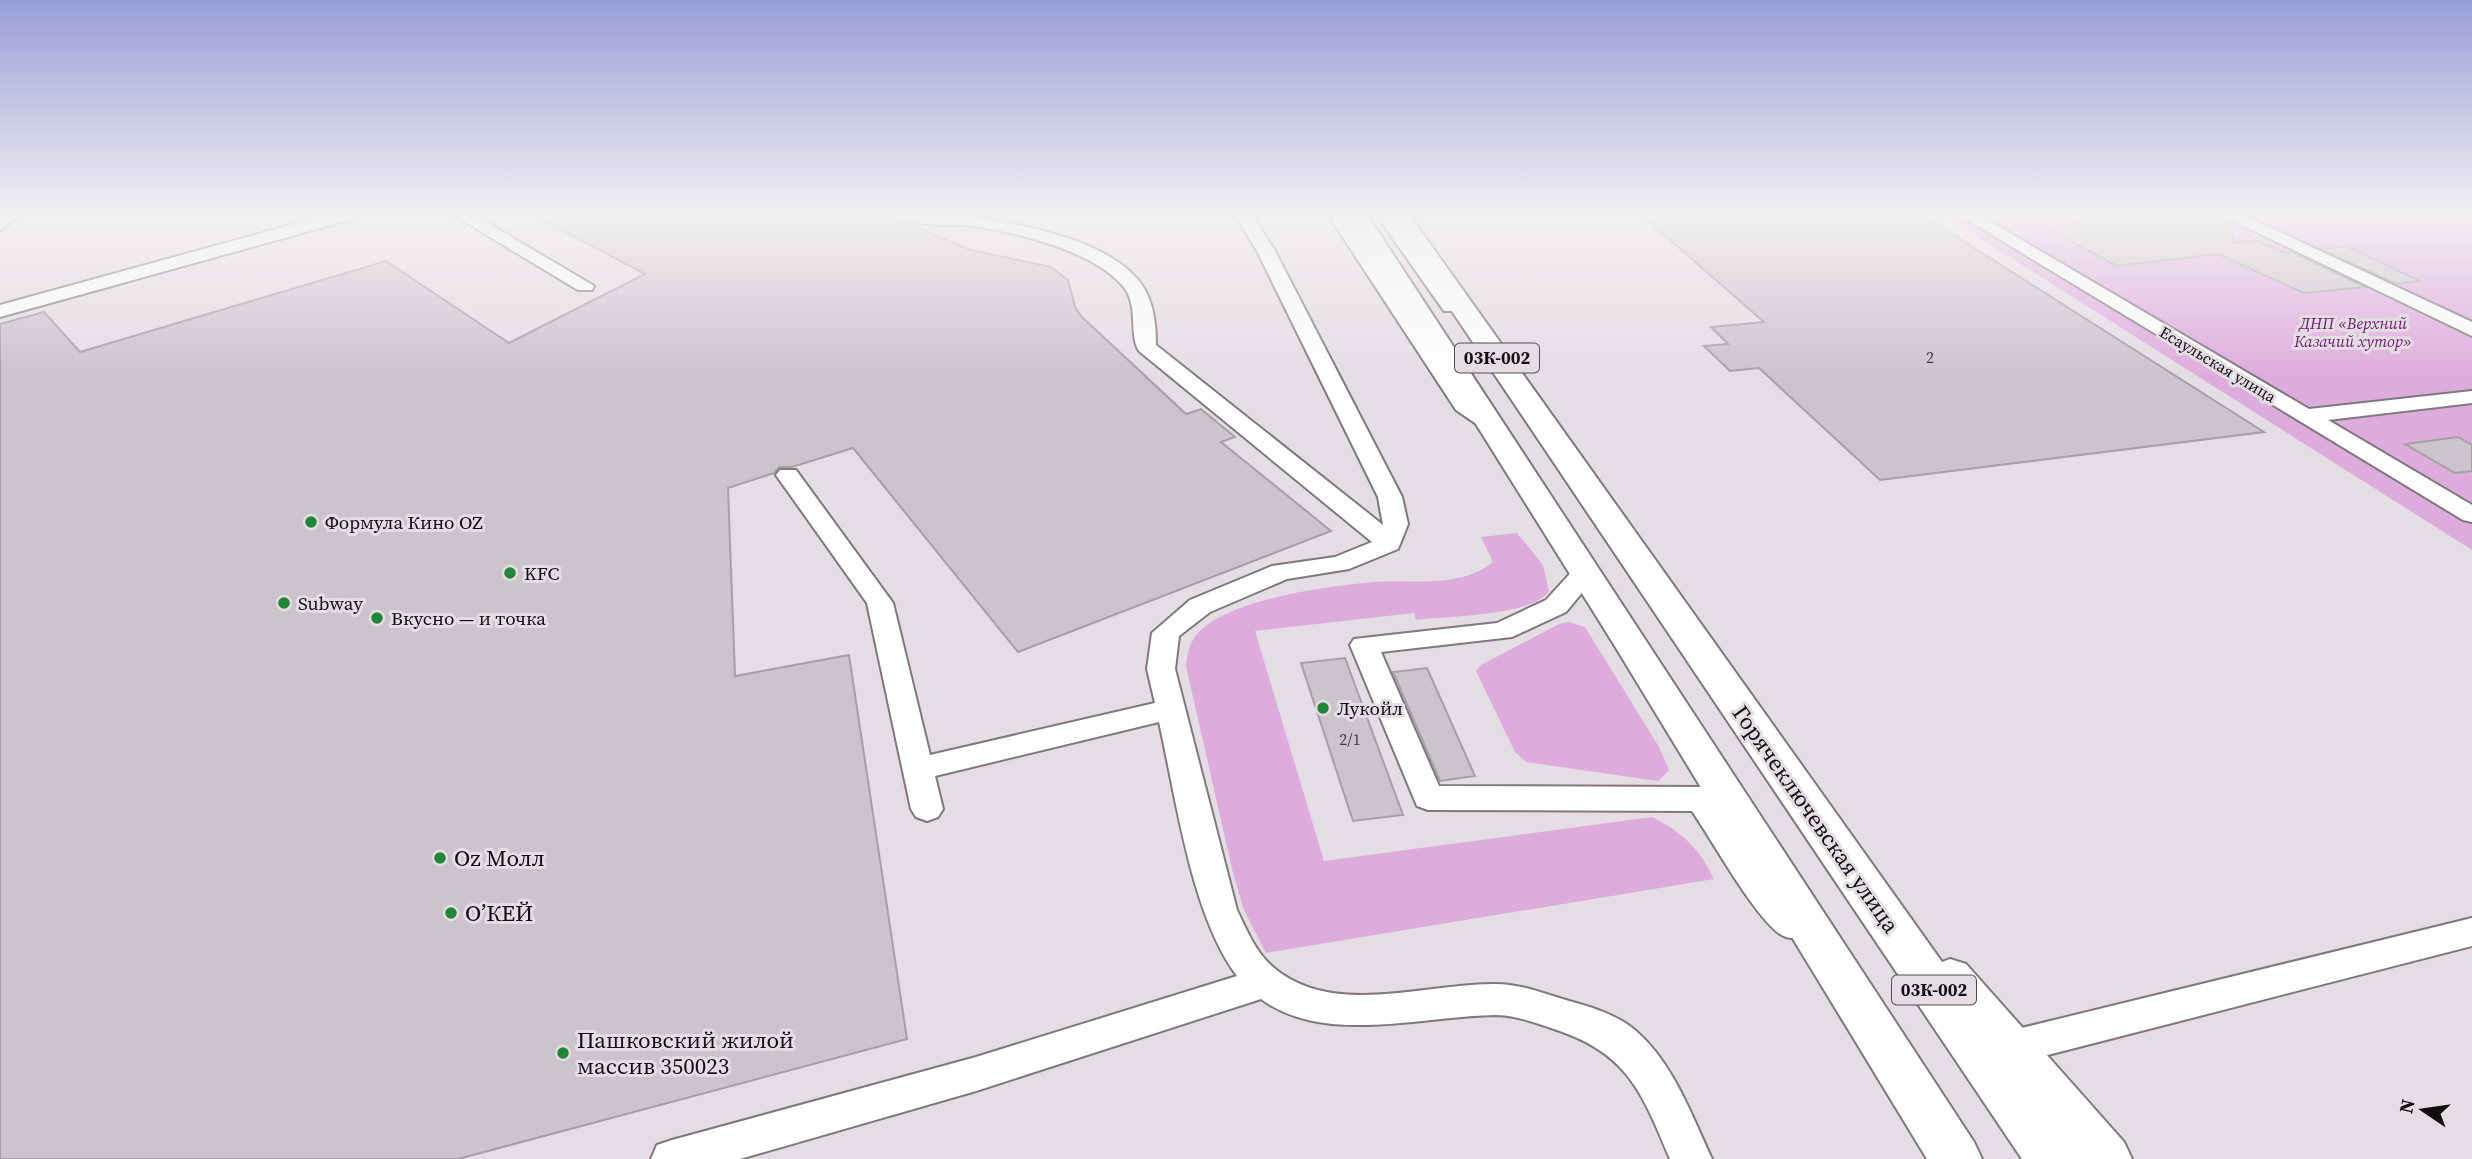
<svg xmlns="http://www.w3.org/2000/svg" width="2472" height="1159" viewBox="0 0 2472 1159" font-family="'Source Serif 4',serif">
<rect width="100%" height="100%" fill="#e5dde4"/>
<g fill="#deabdd">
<path d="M1940 213H2472V550Z"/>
<path d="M1517 533 1543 565 1549 591C1533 616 1447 616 1416 620L1414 613 1255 631 1324 861 1652 817C1682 832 1700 849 1714 879L1266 953 1244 910 1233 873 1186 666C1187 658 1188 648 1193 640 1216 600 1330 586 1373 582 1413 579 1460 589 1493 562L1481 537Z"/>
<path d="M1569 622 1585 627 1659 747 1669 770 1658 781 1526 762 1515 752 1476 671 1481 665 1559 624Z"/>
</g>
<g fill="#cbc4cb" stroke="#a69fa6" stroke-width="2">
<path d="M529 213H882L971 250 1051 267 1068 280 1075 307 1081 316 1186 414 1201 409 1235 437 1221 442 1331 531 1018 652 853 448 792 467H780L774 473 728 488 735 676 849 655 907 1039 458 1159H0V324L44 312 80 352 386 261 509 343 645 274Z"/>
<path d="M1639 213H1919L2264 432 1880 480 1759 368 1730 371 1704 346 1728 344 1711 327 1764 322Z"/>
<path d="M2078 213H2215L2232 223 2233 243 2255 240 2285 253 2292 252 2365 287 2304 293 2218 254 2117 266 2051 230 2087 226 2075 220 2088 218Z"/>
<path d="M2346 246 2420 281 2396 284 2322 249Z"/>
<path d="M2458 437 2472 445V471L2455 473 2405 444Z"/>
<path d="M1345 658 1403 815 1353 821 1301 663Z"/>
<path d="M1427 668 1475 776 1440 781 1393 672Z"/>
</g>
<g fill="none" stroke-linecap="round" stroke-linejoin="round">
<g stroke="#7f787f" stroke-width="4">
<g id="minor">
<path d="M5 213H24L0 230V217Z"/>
<path d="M334 213H362L360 217 0 317V305Z"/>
<path d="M450 213H471L594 286 592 290H578Z"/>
<path d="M901 213C965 213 1106 228 1144 288 1154 305 1156 325 1156 345L1383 525 1378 497 1257 251 1234 213H1251L1275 251 1402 497 1408 524 1398 549 1349 569 1287 579 1210 612 1179 636 1175 669 1237 910C1247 931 1256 953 1274 968 1334 1018 1426 983 1496 984 1521 984 1545 994 1569 1001 1591 1007 1618 1015 1636 1031 1673 1063 1692 1116 1712 1159H1670C1641 1090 1627 1052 1551 1028 1533 1022 1514 1015 1495 1015 1450 1016 1406 1025 1362 1025 1328 1026 1289 1020 1261 999L976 1091 740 1159H651L657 1145 672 1140 976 1057 1237 976C1191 915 1176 797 1159 722L935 776 943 809 938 817 927 821 916 817 911 809 867 603 776 475 780 470H796L893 603 930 755 1155 703 1147 669 1152 633 1190 600 1272 566 1335 557 1372 542 1139 351C1128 334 1140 305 1122 285 1091 250 1018 233 974 226 952 223 917 230 901 213Z"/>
<path d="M1327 213H1344L1472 400 1497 420 1494 425H1478L1456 410Z"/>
<path d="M1375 213H1392L1461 307 1458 311H1444Z"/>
<path d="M1956 213H1976L2309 409 2472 391V403L2328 420 2472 505V522L2463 520Z"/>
<path d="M2217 213H2239L2472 322V336Z"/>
<path d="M1586 564 1595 566 1599 572 1566 612 1512 637 1381 652 1439 786 1701 787 1712 791 1785 895 1805 915 1811 925 1805 935C1796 938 1789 940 1780 934 1754 916 1712 840 1692 811L1428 810 1417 806 1350 645 1354 639 1497 623 1546 600 1577 566Z"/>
<path d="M2472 918V946L2009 1065 1995 1060 1990 1048 1995 1036 2009 1031Z"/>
</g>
</g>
<g stroke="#7f787f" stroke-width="4">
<g id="major">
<path d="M1344 213H1366L1974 1142 1982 1159H1927L1613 643Z"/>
<path d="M1386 213H1408L1942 962 1950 959 1966 964 2124 1142 2132 1159H2022Z"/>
</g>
</g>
<use href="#minor" fill="#fff" fill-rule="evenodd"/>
<use href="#major" fill="#fff" fill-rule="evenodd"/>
</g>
<linearGradient id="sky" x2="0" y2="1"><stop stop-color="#999ed8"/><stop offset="0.57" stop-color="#f3f0f3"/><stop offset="1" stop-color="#f3f0f3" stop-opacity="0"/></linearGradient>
<rect width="2472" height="376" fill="url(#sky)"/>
<g fill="#22853a" stroke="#e5dde4" stroke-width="2.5">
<circle cx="311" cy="522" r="7"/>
<circle cx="510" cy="573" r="7"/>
<circle cx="284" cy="603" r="7"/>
<circle cx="377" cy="618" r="7"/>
<circle cx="1323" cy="708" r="7"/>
<circle cx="440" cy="858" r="7"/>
<circle cx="451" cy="913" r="7"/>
<circle cx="563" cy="1053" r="7"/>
</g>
<g text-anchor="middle" stroke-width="6" stroke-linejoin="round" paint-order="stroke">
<g font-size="16" font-style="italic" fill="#701a71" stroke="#e5dde4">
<text x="2353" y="329">ДНП «Верхний<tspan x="2353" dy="18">Казачий хутор»</tspan></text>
</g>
<g font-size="16" fill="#403c40">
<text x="1930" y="363">2</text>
<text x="1350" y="745">2/1</text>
</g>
<g font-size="16" fill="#120f12" stroke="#e5dde4">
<text transform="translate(2218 364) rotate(31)" y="6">Есаульская улица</text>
</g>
<g fill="#e5dde4" stroke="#514d51" stroke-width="2">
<rect x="1455" y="343.5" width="84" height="29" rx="5"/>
<rect x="1892" y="975.5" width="84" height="29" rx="5"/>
</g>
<g font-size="18" font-weight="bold" fill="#120f12">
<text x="1497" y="364">03К-002</text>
<text x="1934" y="996">03К-002</text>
</g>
<g font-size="19" fill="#120f12" stroke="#e5dde4" text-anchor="start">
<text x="325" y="529">Формула Кино OZ</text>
<text x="524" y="580">KFC</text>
<text x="298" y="610">Subway</text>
<text x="391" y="625">Вкусно — и точка</text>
<text x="1337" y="715">Лукойл</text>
</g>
<g font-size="23" fill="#120f12" stroke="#e5dde4">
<text transform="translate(1816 819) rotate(55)" y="8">Горячеключевская улица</text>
</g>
<g font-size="23" fill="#120f12" stroke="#e5dde4" text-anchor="start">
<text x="454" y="866">Oz Молл</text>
<text x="465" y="921">О’КЕЙ</text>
<text x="577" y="1048">Пашковский жилой<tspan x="577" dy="26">массив 350023</tspan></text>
</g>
</g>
<g transform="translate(2423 1110) rotate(283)" stroke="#e5dde4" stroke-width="5" paint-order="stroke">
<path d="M0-5L12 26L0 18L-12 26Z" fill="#120f12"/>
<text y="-10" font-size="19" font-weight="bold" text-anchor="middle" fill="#120f12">N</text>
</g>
</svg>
